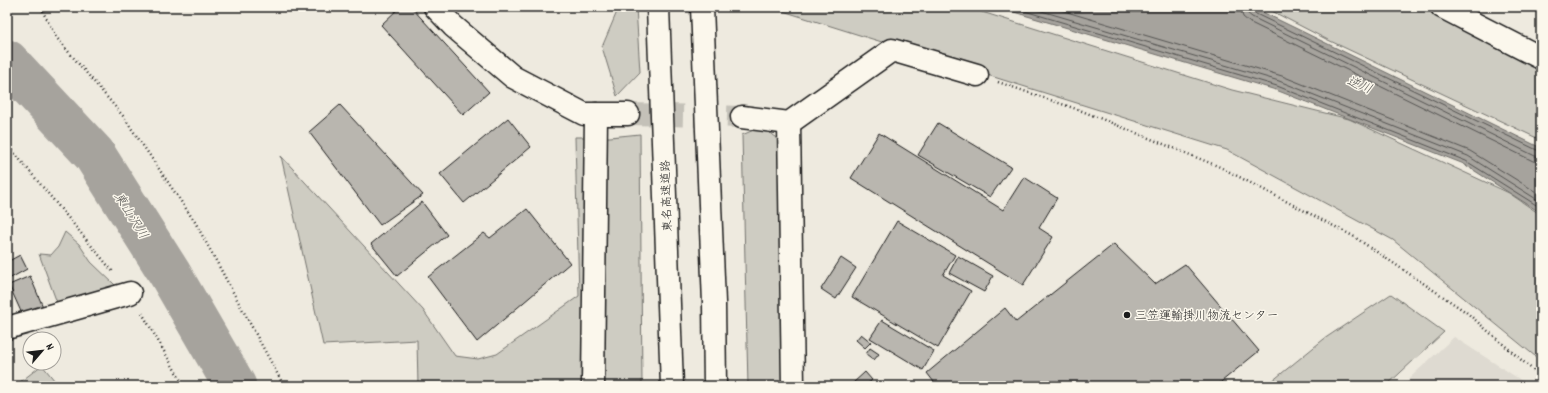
<svg xmlns="http://www.w3.org/2000/svg" width="1548" height="393" viewBox="0 0 1548 393" font-family="Dekko,'Klee One',sans-serif">
<rect width="100%" height="100%" fill="#eeeadf"/>
<filter id="ink" filterUnits="userSpaceOnUse"><feTurbulence type="fractalNoise" baseFrequency=".025" numOctaves="2"/><feDisplacementMap in="SourceGraphic" scale="8" xChannelSelector="R" yChannelSelector="G"/><feConvolveMatrix kernelMatrix="1 2 1 2 8 2 1 2 1" color-interpolation-filters="sRGB"/></filter>
<g filter="url(#ink)">
<path fill="#dedad1" d="M1454 337 1530 386H1401Z"/>
<g fill="#ceccc2" stroke="#75746f">
<path d="M619 7H636L640 72 617 96 602 47Z"/>
<path d="M770 7H966L1232 90 1349 119 1509 193 1541 215V361L1393 240 1227 150Z"/>
<path d="M1264 7H1438L1541 58V140L1326 39Z"/>
<path d="M761 127 779 139 782 386H748L742 135Z"/>
<path d="M640 134 642 386H418L417 340 323 345 281 156 423 310 455 356 478 359 497 354 579 296 575 137H610Z"/>
<path d="M65 232 79 244 91 262 115 285 118 289 62 308 56 300 39 254 51 255 58 247Z"/>
<path d="M1391 294 1444 332 1386 386H1266L1324 339Z"/>
<path d="M42 365 59 386H15Z"/>
</g>
<path fill="#a6a39d" stroke="#6f6d69" d="M997 7H1252L1537 146 1541 149V213L1464 164 1276 90Z"/>
<g fill="none" stroke-linecap="round" stroke-linejoin="round">
<g stroke="#535250" stroke-width="1">
<path d="M1011 7 1277 86 1466 161 1541 208"/>
<path d="M1028 7 1279 81 1468 156 1541 202"/>
<path d="M1050 7 1282 76 1470 151 1541 195"/>
<path d="M1240 7 1243 17 1249 22 1533 161 1541 163"/>
<path d="M1246 7 1247 13 1252 17 1535 156 1541 157"/>
<path d="M1251 7 1254 13 1541 152"/>
</g>
<path stroke="#a6a39d" stroke-width="43" d="M7 61 94 154 170 274 235 386"/>
</g>
<g fill="#b9b6af" stroke="#1c1c1c">
<path d="M400 7H411L489 92 463 115 381 25Z"/>
<path d="M340 105 423 195 380 225 309 132Z"/>
<path d="M508 118 531 147 464 203 440 174Z"/>
<path d="M938 123 1011 167 990 197 918 155Z"/>
<path d="M879 133 1003 210 1024 177 1057 198 1039 228 1053 237 1023 285 851 178Z"/>
<path d="M422 202 447 235 397 276 371 244Z"/>
<path d="M527 209 570 263 477 342 428 277 484 233 490 238Z"/>
<path d="M897 221 955 255 943 275 971 291 938 348 852 297Z"/>
<path d="M1114 244 1155 284 1185 264 1259 351 1216 386H937L927 373 1005 308 1016 322Z"/>
<path d="M20 255 27 269 7 280V262Z"/>
<path d="M958 256 993 276 984 292 949 273Z"/>
<path d="M841 258 856 268 836 299 821 289Z"/>
<path d="M30 276 43 307 23 316 9 285Z"/>
<path d="M882 320 934 351 923 370 870 338Z"/>
<path d="M861 334 871 342 865 348 856 340Z"/>
<path d="M870 348 879 354 874 360 866 354Z"/>
<path d="M865 372 872 380 865 386H855L853 383Z"/>
</g>
<g fill="none" stroke-linecap="round" stroke-linejoin="round">
<path stroke="#c4c1b8" stroke-width="22" stroke-dasharray="22 11" stroke-linecap="butt" d="M628 114 742 117"/>
<g stroke="#1c1c1c" stroke-width="25">
<g id="minor">
<path d="M435 7 453 26 513 77 584 114H628"/>
<path d="M1442 7 1541 58"/>
<path d="M742 117 789 123 892 50 977 75"/>
<path d="M789 123 793 386"/>
<path d="M7 328 130 293"/>
<path d="M593 386 596 114"/>
</g>
</g>
<g stroke="#1c1c1c" stroke-width="25">
<g id="motorway">
<path d="M658 7 672 386"/>
<path d="M702 7 714 303 715 386"/>
</g>
</g>
<g stroke="#1c1c1c" stroke-width="2.5" stroke-dasharray="1 3" stroke-linecap="butt">
<path d="M43 7V12L56 37 123 116 195 222 284 386"/>
<path d="M998 82 1082 111 1220 167 1353 236 1466 312 1541 377"/>
<path d="M7 144 114 273"/>
<path d="M142 313 184 386"/>
</g>
<use href="#minor" stroke="#fbf7ec" stroke-width="22"/>
<use href="#motorway" stroke="#fbf7ec" stroke-width="22"/>
</g>
</g>
<circle fill="#1c1c1c" stroke="#fbf7ec" stroke-width="1.5" cx="1127" cy="315" r="4"/>
<g text-anchor="middle" stroke-width="3" stroke-linejoin="round" paint-order="stroke">
<g font-size="12" fill="#1c1c1c" stroke="#fbf7ec">
<text transform="translate(666 196) rotate(-92)" y="4">東名高速道路</text>
</g>
<g font-size="12" fill="#1c1c1c" stroke="#fbf7ec" text-anchor="start">
<text x="1135" y="319">三笠運輸掛川物流センター</text>
</g>
<g font-size="13" font-style="italic" fill="#5a5956" stroke="#fbf7ec">
<text transform="translate(1360 84) rotate(23)" y="5">逆川</text>
<text transform="translate(132 215) rotate(58)" y="5">東山沢川</text>
</g>
</g>
<rect width="1548" height="393" fill="none" stroke="#fbf7ec" stroke-width="24"/>
<rect x="12" y="12" width="1524" height="369" fill="none" stroke="#1c1c1c" stroke-width="1.5" filter="url(#ink)"/>
<g transform="translate(42 351) rotate(62)"><circle r="19" fill="#fbf7ec" stroke="#a29f99"/>
<path d="M0-3L7 15L0 10L-7 15Z" fill="#1c1c1c"/>
<text y="-6" font-size="11" font-weight="bold" text-anchor="middle" fill="#1c1c1c">N</text>
</g>
</svg>
